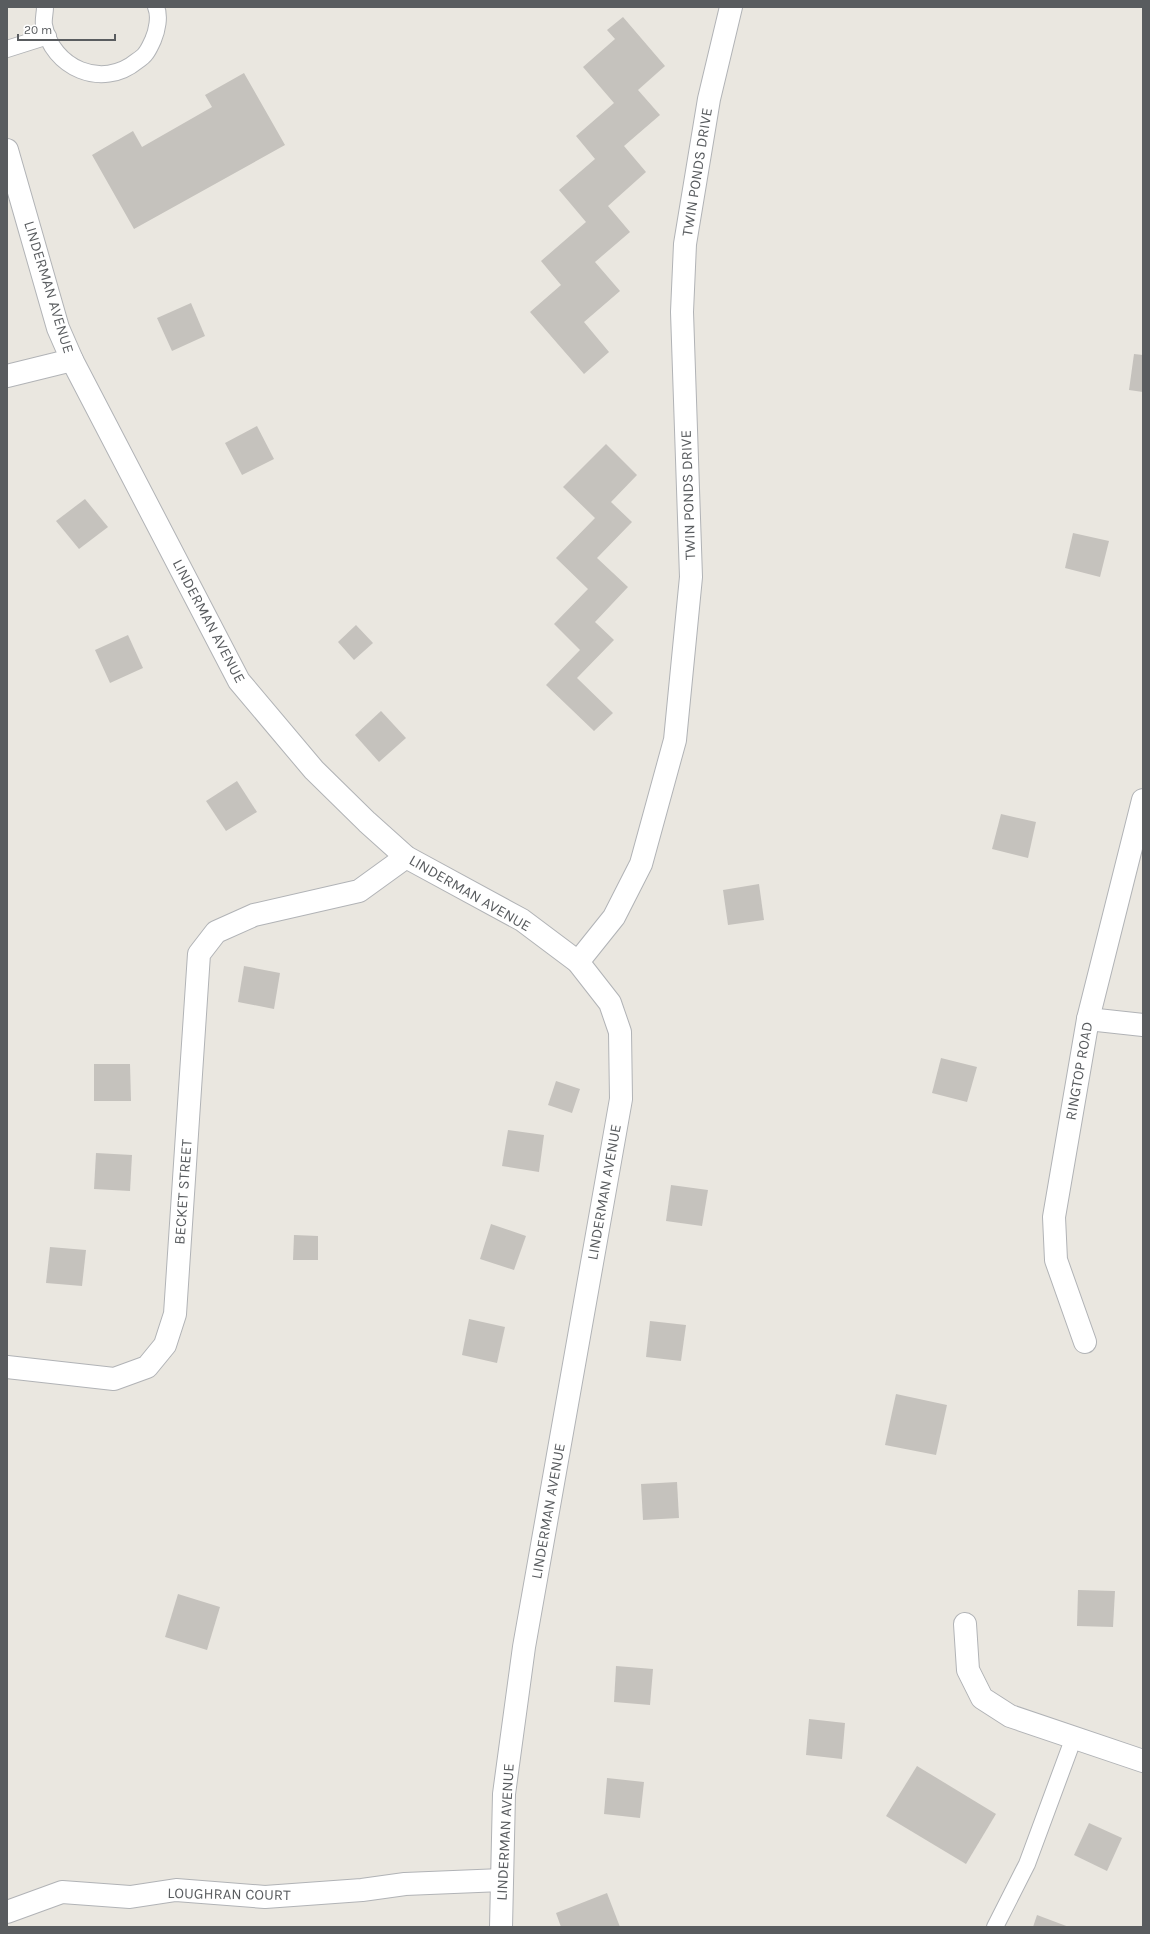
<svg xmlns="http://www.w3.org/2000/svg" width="1150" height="1934" viewBox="0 0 1150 1934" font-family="Karla,sans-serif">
<rect width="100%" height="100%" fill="#eae7e0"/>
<g fill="#c5c2bd">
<path d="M623 17 665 66 638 90 660 115 624 146 646 172 608 206 630 232 595 262 620 291 584 322 609 352 584 374 530 312 561 285 541 261 586 222 559 190 595 159 576 136 614 103 583 67 615 39 607 30Z"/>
<path d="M244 73 285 145 134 229 92 155 133 131 142 147 212 107 205 95Z"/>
<path d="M191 303 205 336 172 351 157 318Z"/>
<path d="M1134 354 1143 355V392L1129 390Z"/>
<path d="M257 426 274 459 242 475 225 443Z"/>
<path d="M606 444 637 475 611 502 632 522 597 558 628 587 595 622 614 640 577 678 613 713 594 731 546 685 580 650 554 624 588 589 556 558 595 518 563 487Z"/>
<path d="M85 499 108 527 79 549 56 521Z"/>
<path d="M1073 533 1109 541 1100 577 1065 568Z"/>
<path d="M356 625 373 643 354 660 338 642Z"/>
<path d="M128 635 143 668 110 683 95 650Z"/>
<path d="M381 711 406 738 379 762 355 735Z"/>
<path d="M237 781 257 812 226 831 206 801Z"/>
<path d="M1001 814 1036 822 1028 858 992 849Z"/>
<path d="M759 884 764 920 728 925 723 890Z"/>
<path d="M244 966 280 973 274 1009 238 1002Z"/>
<path d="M941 1058 977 1067 967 1102 932 1093Z"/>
<path d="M94 1064H130L131 1101H94Z"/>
<path d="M556 1081 580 1089 572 1113 548 1105Z"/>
<path d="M508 1130 544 1135 539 1172 502 1166Z"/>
<path d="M96 1153 132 1155 130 1191 94 1189Z"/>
<path d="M671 1185 708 1190 702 1226 666 1221Z"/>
<path d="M491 1224 526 1236 514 1270 480 1259Z"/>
<path d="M294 1235 318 1236V1260H293Z"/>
<path d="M50 1247 86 1250 82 1286 46 1283Z"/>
<path d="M469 1319 505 1327 497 1363 462 1355Z"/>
<path d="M650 1321 686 1325 681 1361 646 1357Z"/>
<path d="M896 1394 947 1405 936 1455 885 1445Z"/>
<path d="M677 1482 679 1518 643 1520 641 1484Z"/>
<path d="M1078 1590 1115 1591 1113 1627 1077 1626Z"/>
<path d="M178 1594 220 1607 207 1650 165 1637Z"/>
<path d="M616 1666 653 1669 650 1705 614 1702Z"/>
<path d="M809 1719 845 1723 842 1759 806 1755Z"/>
<path d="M917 1766 996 1814 966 1864 886 1816Z"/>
<path d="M607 1778 644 1782 640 1818 604 1814Z"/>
<path d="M1089 1823 1122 1838 1107 1871 1074 1855Z"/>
<path d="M607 1893 620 1927H561L556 1913Z"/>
<path d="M1037 1915 1069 1927H1033Z"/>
</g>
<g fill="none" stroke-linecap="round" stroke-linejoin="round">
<g stroke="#b1b3b6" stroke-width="18">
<g id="lane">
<path d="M45 7C45 13 43 20 44 25 52 68 102 90 137 61 140 59 144 56 146 53 149 49 151 44 153 40 157 31 160 16 156 7"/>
<path d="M7 49 48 36"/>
<path d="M995 1927 1027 1864 1074 1737"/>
</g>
</g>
<g stroke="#b1b3b6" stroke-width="24">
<g id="street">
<path d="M7 150 58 328 72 360 239 681 314 770 367 822 406 857 522 920 578 962 610 1003 620 1032 621 1099 524 1647 504 1794 501 1927"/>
<path d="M7 376 72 360"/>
<path d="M578 962 614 917 641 864 675 740 691 577 682 312 685 244 709 99 731 7"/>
<path d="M1088 1019 1143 1025"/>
<path d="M1085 1342 1056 1260 1054 1217 1088 1019 1143 800"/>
<path d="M7 1367 114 1379 147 1367 165 1345 175 1314 199 954 216 932 254 915 359 891 406 857"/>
<path d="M965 1624 968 1670 982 1698 1010 1716 1143 1761"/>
<path d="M7 1912 62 1892 130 1897 176 1890 265 1897 362 1890 405 1884 502 1880"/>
</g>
</g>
<use href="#lane" stroke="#fff" stroke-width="16"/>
<use href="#street" stroke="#fff" stroke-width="22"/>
</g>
<g text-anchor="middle" stroke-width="3.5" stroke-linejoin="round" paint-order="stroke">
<g font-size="15" fill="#595c5f" stroke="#fff">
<text transform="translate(697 172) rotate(-81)" y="5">TWIN PONDS DRIVE</text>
<text transform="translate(49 287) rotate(73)" y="5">LINDERMAN AVENUE</text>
<text transform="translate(688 495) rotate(-92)" y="5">TWIN PONDS DRIVE</text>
<text transform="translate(209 621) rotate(62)" y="5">LINDERMAN AVENUE</text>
<text transform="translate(470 893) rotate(30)" y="5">LINDERMAN AVENUE</text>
<text transform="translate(1079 1071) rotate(-80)" y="5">RINGTOP ROAD</text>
<text transform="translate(183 1192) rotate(-86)" y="5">BECKET STREET</text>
<text transform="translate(604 1192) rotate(-80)" y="5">LINDERMAN AVENUE</text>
<text transform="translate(548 1511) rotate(-80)" y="5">LINDERMAN AVENUE</text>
<text transform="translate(505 1832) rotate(-87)" y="5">LINDERMAN AVENUE</text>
<text transform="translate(229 1894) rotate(1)" y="5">LOUGHRAN COURT</text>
</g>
</g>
<rect width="1150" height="1934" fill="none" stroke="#595c5f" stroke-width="16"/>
<path d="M18 34v6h97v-6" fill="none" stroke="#595c5f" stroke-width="2"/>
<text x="24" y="34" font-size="12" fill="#595c5f" stroke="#ffffff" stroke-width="3" paint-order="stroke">20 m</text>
</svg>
